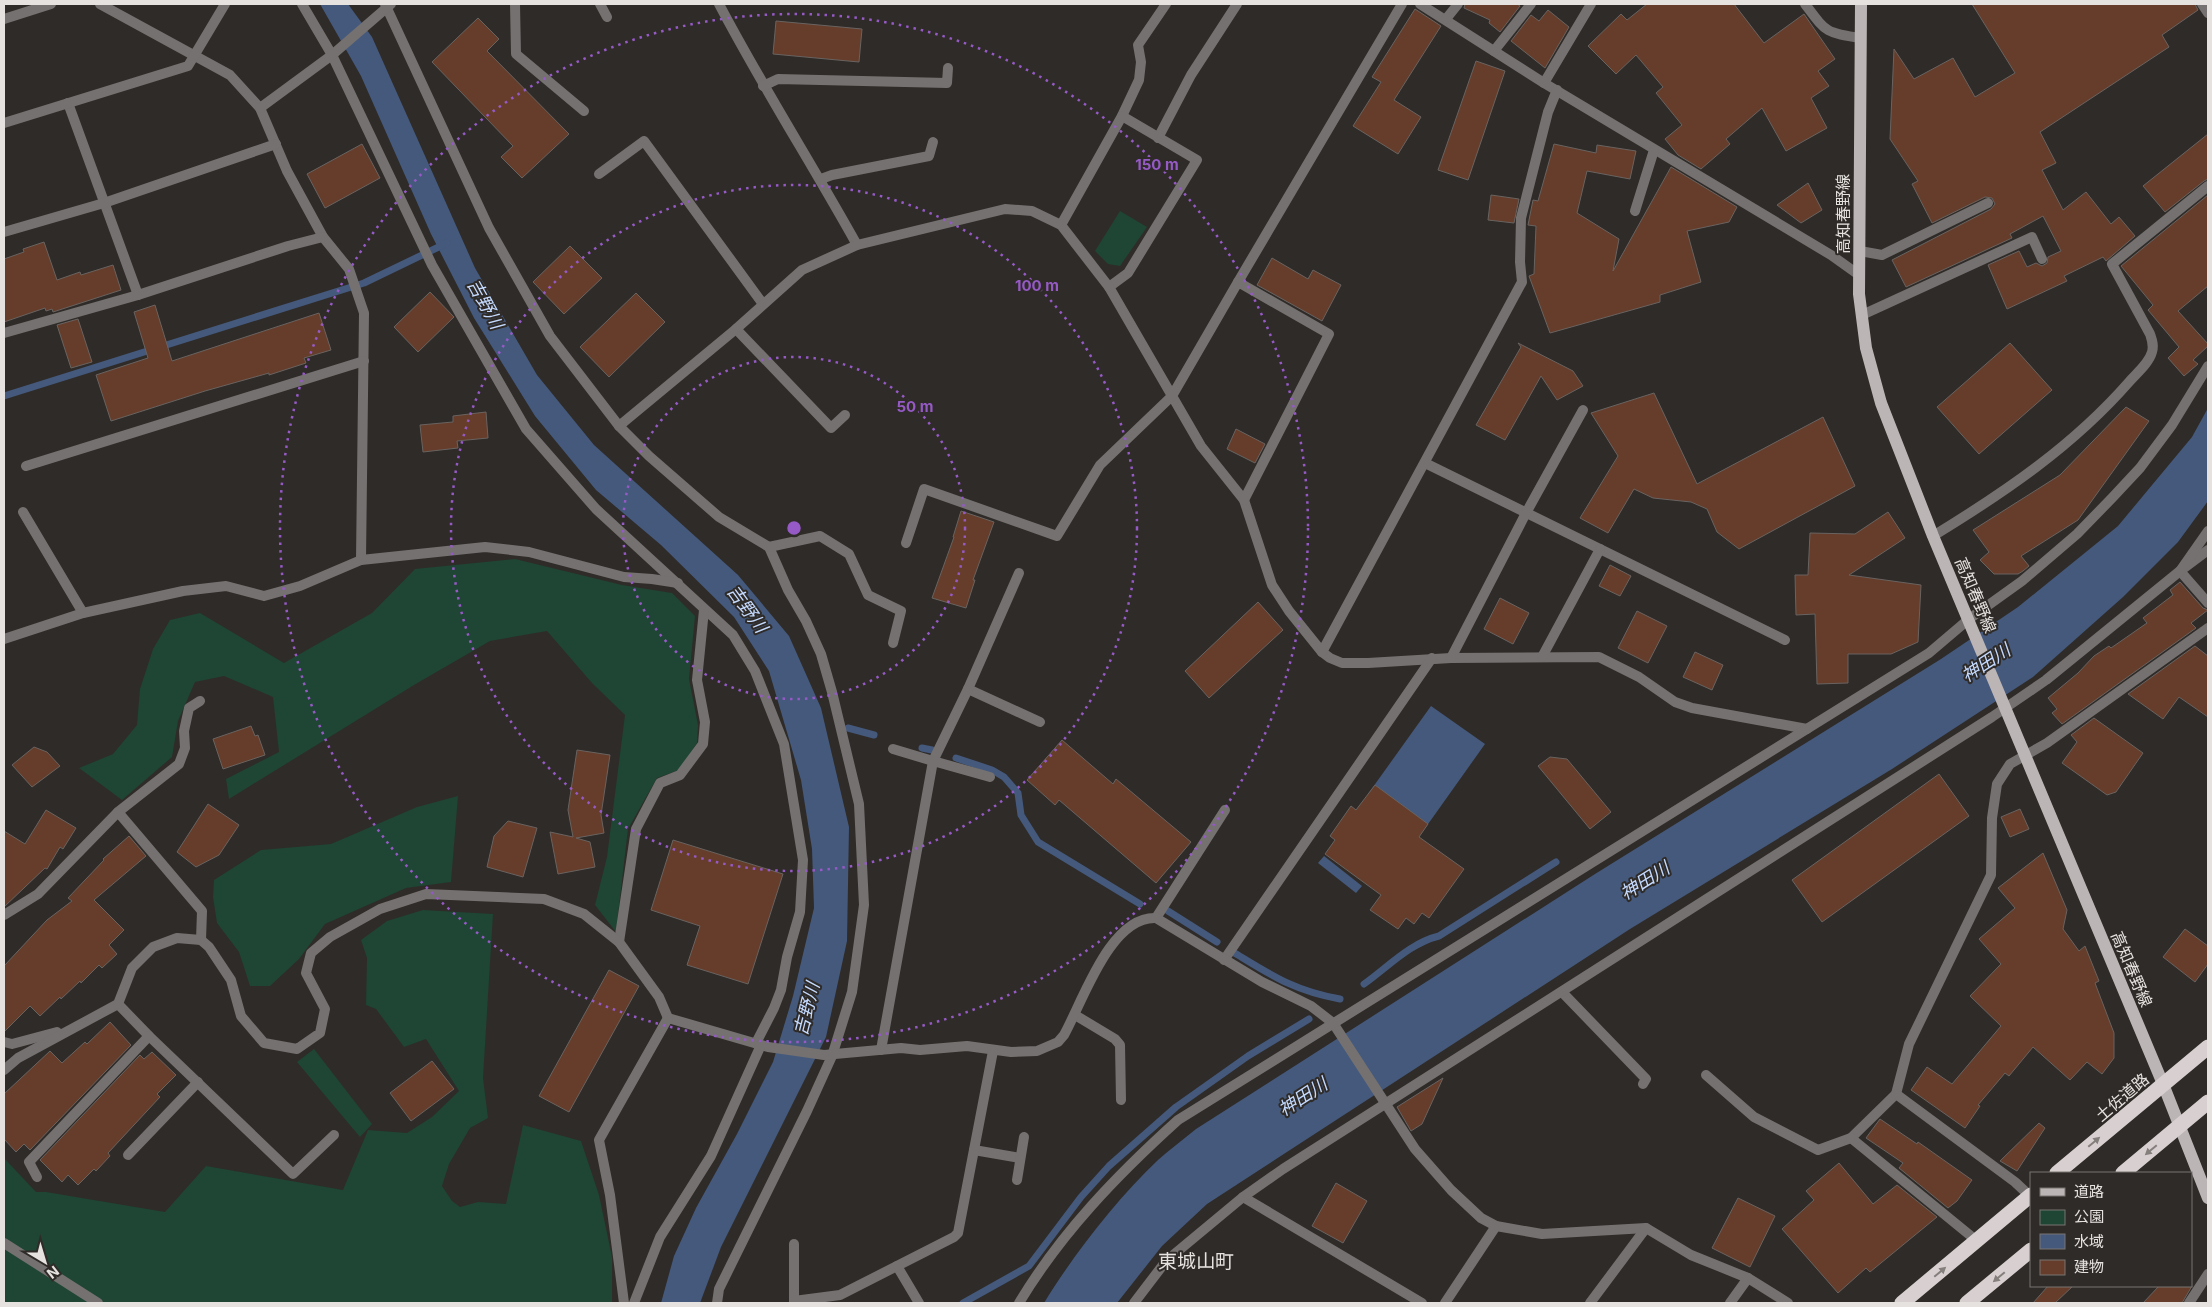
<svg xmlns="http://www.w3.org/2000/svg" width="2212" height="1307" viewBox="0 0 2212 1307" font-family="Inter,'Noto Sans JP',sans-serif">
<rect width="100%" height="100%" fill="#2f2b28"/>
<g fill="#1f4534">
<path d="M1120 211 1147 227 1120 266 1108 264 1095 251Z"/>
<path d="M515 559 622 585 672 593 695 616 689 679 698 725 697 743 679 770 657 778 628 829 616 932 595 905 607 857 625 715 592 683 547 631 490 641 414 685 229 799 226 779 279 752 273 697 224 676 195 682 178 721 172 757 122 800 79 768 113 754 137 725 140 689 153 649 170 620 200 613 284 663 372 613 415 569Z"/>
<path d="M458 796 451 882 406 888 325 924 299 959 270 986H250L239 952 217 923 213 897 214 880 261 850 331 844 417 807Z"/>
<path d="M423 910 493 914 483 1078 488 1118 470 1128 449 1164 442 1186 452 1201 460 1207 478 1202 506 1204 523 1125 581 1141 599 1195 612 1257V1303H4V1158L36 1192H46L165 1212 206 1166 343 1190 368 1130 407 1133 432 1117 459 1091 426 1039 404 1047 376 1009 366 1005 367 958 361 940 387 921Z"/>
<path d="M314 1049 372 1124 360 1137 297 1062Z"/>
</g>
<g fill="#44597c">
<path d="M320 4H348L372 37 475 268 537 375 594 445 738 575 789 636 821 708 849 827 847 941 826 1037 721 1247 700 1303H661L674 1256 696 1208 737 1134 773 1062 793 996 814 908 812 849 801 780 769 671 734 617 661 545 596 490 535 416 474 318 431 234 361 76Z"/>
<path d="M2208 408V501L2178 542 2123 597 2033 677 1892 769 1630 929 1207 1204 1162 1246 1117 1303H1044C1074 1254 1116 1200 1158 1160 1170 1149 1184 1139 1196 1129L1595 874 1941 659 2018 607 2118 526 2192 437Z"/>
<path d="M1431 706 1485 744 1421 834 1368 794Z"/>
<path d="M1324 856 1362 886 1356 893 1318 863Z"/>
</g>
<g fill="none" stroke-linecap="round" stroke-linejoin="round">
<g stroke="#44597c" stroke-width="7">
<path d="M4 396 364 283 447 243"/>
<path d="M848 728 874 735"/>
<path d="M922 748 932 750"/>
<path d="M956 758 992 770 1004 777 1018 793 1021 815 1038 842 1140 904"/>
<path d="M1168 911 1217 942"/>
<path d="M1233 952C1271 975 1294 991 1340 999"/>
<path d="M1364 984C1388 967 1410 943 1439 936L1556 862"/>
<path d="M963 1303 1029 1266 1081 1197 1109 1166 1176 1107 1248 1056 1309 1019"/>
</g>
</g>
<g fill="#663d2b" stroke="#696360">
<path d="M1465 4H1517L1520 6 1500 32 1489 23 1490 20 1464 8Z"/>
<path d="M1647 4H1734L1764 43 1804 14 1835 59 1818 71 1829 86 1811 98 1827 128 1786 151 1762 108 1726 139 1730 144 1701 169 1678 155 1665 139 1682 125 1656 93 1663 87 1636 55 1616 74 1588 46 1621 14 1627 20Z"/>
<path d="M1972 4H2195L2198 10 2162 35 2169 47 2040 132 2056 163 2042 170 2063 210 2086 192 2111 224 2119 217 2135 236 2106 261 2103 257 2064 276 2067 281 2007 309 1988 265 2019 251 2027 267 2036 263 2042 266 2047 263 2048 257 2061 251 2043 216 2010 234 2012 238 1906 287 1892 260 1991 209 1995 204 1992 198 1985 197 1932 223 1912 184 1918 181 1890 139 1894 49 1914 79 1953 58 1975 97 2015 73Z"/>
<path d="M1415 9 1441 26 1394 100 1421 117 1398 154 1353 126 1381 82 1372 77Z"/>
<path d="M1548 10 1569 27 1545 68 1511 41 1531 15 1539 21Z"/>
<path d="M478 18 499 39 487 51 569 134 522 178 501 157 513 146 432 62Z"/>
<path d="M776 21 862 29 859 62 773 54Z"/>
<path d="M1476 61 1505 71 1468 180 1438 170Z"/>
<path d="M2208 134V179L2204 181 2165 212 2143 186Z"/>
<path d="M362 144 380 178 325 208 307 174Z"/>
<path d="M1554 144 1596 153 1597 145 1636 151 1630 179 1587 171 1577 213 1619 239 1613 271 1671 167 1737 207 1729 222 1687 231 1701 282 1660 295V302L1550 333 1529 276 1534 274 1536 226 1528 225 1533 200 1538 201Z"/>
<path d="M1808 183 1822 210 1801 223 1777 205Z"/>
<path d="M1491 195 1519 199 1514 223 1488 220Z"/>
<path d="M2208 195V286L2178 311 2208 344V346L2193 360 2198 364 2184 376 2168 358 2179 347 2148 310 2153 305 2121 266Z"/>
<path d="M44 242 57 280 80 272 81 275 113 265 121 290 53 312 52 309 46 311 45 308 4 322V259L24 252 23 249Z"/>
<path d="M570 246 602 278 564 314 533 282Z"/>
<path d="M1272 258 1308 279 1313 270 1341 285 1322 321 1257 285Z"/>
<path d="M430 292 454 317 418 352 394 327Z"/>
<path d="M636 293 665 322 609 377 580 347Z"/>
<path d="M155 305 172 361 319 313 331 350 304 358 306 363 269 375V373L205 391 111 421 96 375 148 358 134 312Z"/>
<path d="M78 319 92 362 71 368 57 325Z"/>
<path d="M1518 343 1573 371 1583 386 1557 400 1541 376 1505 440 1476 425 1521 347Z"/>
<path d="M2010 343 2052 390 1979 454 1937 407Z"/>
<path d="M1654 393 1697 484 1823 417 1855 486 1739 549 1717 532 1707 509 1691 502 1653 498 1634 489 1608 533 1580 518 1618 456 1591 413Z"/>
<path d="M2126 407 2149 421 2078 520 2021 556 2029 566 2023 571 2018 574H1994L1980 560 1989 552 1973 530 2060 475Z"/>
<path d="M486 412 488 438 457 441 458 448 423 452 420 425 453 422V416Z"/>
<path d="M1236 429 1265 444 1255 463 1227 449Z"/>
<path d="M961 511 994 522 973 580H975L966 608 932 598 954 537H953Z"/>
<path d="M1888 512 1905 538 1849 575 1921 585 1918 642 1891 654H1848V683L1817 684 1815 614 1796 615 1795 575H1808L1810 533 1855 534Z"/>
<path d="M1610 565 1631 576 1620 596 1599 586Z"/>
<path d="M2180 582 2203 608 2208 610 2191 623 2196 628 2062 724 2052 713 2057 709 2048 698 2078 673 2094 656 2109 646 2111 648 2147 623 2143 618 2173 595 2170 590Z"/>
<path d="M1500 598 1529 613 1513 644 1484 629Z"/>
<path d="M1258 602 1283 630 1209 698 1185 671Z"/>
<path d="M1637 611 1667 626 1648 663 1618 648Z"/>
<path d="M2195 646 2208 656V717L2179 697 2163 719 2128 694Z"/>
<path d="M1695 652 1723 665 1712 690 1683 677Z"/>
<path d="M2094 718 2143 753 2116 792 2107 795 2062 763 2077 742 2071 735Z"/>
<path d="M251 726 255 736 258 735 265 755 223 769 213 739Z"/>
<path d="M1062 740 1113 784 1116 779 1191 842 1156 883 1059 800 1055 805 1027 780Z"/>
<path d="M34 747 47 752 60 766 32 787 12 765Z"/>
<path d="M577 750 610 755 601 815 604 833 576 838 590 842 595 867 558 874 550 832 573 837 568 810Z"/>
<path d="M1550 757 1567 759 1611 812 1590 829 1538 766Z"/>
<path d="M1939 774 1969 816 1822 922 1792 880Z"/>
<path d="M1375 785 1428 824 1419 837 1464 869 1429 918 1422 913 1414 924 1406 918 1398 929 1370 910 1381 895 1325 854 1335 840 1330 836 1351 806 1356 810Z"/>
<path d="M208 804 239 825 219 855 196 867 177 852Z"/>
<path d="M2020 809 2029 829 2010 837 2001 817Z"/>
<path d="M46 810 76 828 63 849 60 847 47 869 45 868 4 907V831L25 844Z"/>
<path d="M508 821 537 828 523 877 487 867 494 836Z"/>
<path d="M129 836 146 856 94 900 124 930 109 945 117 954 102 968 99 965 81 983 80 981 61 999 60 997 40 1016 30 1006 4 1032V966L47 920 72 901 68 898 104 860 103 859Z"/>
<path d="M673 840 783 874 748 984 687 965 700 926 651 910Z"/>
<path d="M2043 853 2067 910 2063 929 2079 951 2085 946 2099 981 2095 983 2114 1033V1058L2102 1074 2087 1062 2070 1080 2033 1047 2009 1076 2005 1073 1978 1105 1980 1106 1965 1128 1911 1090 1927 1067 1952 1084 2001 1026 1970 996 2001 964 1979 939 2015 908 1998 888Z"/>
<path d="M2185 929 2208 946V964L2195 982 2163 957Z"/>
<path d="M609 970 639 986 569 1112 539 1096Z"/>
<path d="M110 1022 131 1045 30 1150 24 1144 16 1152 4 1139V1094L50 1051 62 1063 85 1042 87 1044Z"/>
<path d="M152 1052 176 1075 157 1094 160 1097 108 1153 110 1156 96 1171 94 1169 78 1185 68 1175 62 1182 40 1160 140 1055 144 1059Z"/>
<path d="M432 1061 454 1089 411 1121 390 1093Z"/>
<path d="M1443 1078 1422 1124 1411 1131 1397 1107Z"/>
<path d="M1880 1119 1917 1144 1918 1142 1972 1180 1957 1201 1948 1208 1899 1168 1903 1163 1866 1138Z"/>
<path d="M2039 1123 2045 1128 2017 1171 2000 1161Z"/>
<path d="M1839 1163 1873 1204 1897 1185 1937 1217 1870 1272 1866 1268 1838 1293 1782 1229 1814 1200 1806 1191Z"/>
<path d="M1336 1183 1367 1201 1343 1243 1312 1226Z"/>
<path d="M1738 1198 1775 1216 1750 1267 1712 1248Z"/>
<path d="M2048 1286H2073L2055 1303H2033Z"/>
<path d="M2159 1286H2192L2182 1303H2143Z"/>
</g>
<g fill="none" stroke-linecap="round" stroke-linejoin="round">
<path stroke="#747170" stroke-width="10" d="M118 812 179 764 185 748 184 731 189 708 200 701"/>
<g stroke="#747170" stroke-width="10">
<path d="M100 4 230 75 260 108 287 171 323 237 349 269 364 313 361 560"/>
<path d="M302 4 332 55 432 265 526 429 596 509 733 635 755 671 784 744 803 860 800 912 787 957 781 990 774 1008 756 1043"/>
<path d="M385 4 489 228 550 336 619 426 649 456 719 517 769 547 788 590 806 621 821 654 832 692 859 804 864 905 852 992 832 1056 807 1111 719 1289 717 1303"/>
<path d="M515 4 516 54 584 111"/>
<path d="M600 4 607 17"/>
<path d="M719 4C762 86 812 164 857 245"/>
<path d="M1420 4 1544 83 1831 255 1859 275"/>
<path d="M1805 4C1826 32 1825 33 1861 38"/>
<path d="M2202 4 2208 13"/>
<path d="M4 19 51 4"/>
<path d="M1446 19 1458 4"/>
<path d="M1494 51 1531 4"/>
<path d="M1544 83 1591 4"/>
<path d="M763 86 778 79 947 83 948 68"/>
<path d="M68 103 138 295"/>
<path d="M260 108 332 55 391 4"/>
<path d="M4 123 188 66 225 4"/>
<path d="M1158 138 1191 75 1237 4"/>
<path d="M599 174 644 141 763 304"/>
<path d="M821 179 832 175 929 156 933 142"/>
<path d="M1635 211 1654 150"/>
<path d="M1061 225 1122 116 1139 80 1141 62 1138 45 1166 4"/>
<path d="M4 232 104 203 276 144"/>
<path d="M1860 251 1882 255 1988 203"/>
<path d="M1238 282 1402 4"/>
<path d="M1109 287 1128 273 1197 160 1122 116"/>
<path d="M1862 315 2032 237 2042 259"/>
<path d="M736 329 831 428 845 415"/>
<path d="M4 333 138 295 288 246 323 237"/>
<path d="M619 426 736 329 802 270 857 245 1005 209 1032 211 1061 225 1109 287 1201 446 1244 500 1272 585 1289 611 1322 652 1330 658 1342 663H1368L1451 658 1599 657 1639 677 1675 702 1692 708 1807 729"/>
<path d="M1425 463 1785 640"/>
<path d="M26 466 364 361"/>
<path d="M23 512 83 613"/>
<path d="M1933 536C2005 492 2073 446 2129 382 2137 373 2149 363 2152 352 2154 345 2152 340 2150 334L2112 264 2208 186"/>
<path d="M906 543 924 489 1057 536 1100 465 1172 396 1238 282 1329 334 1244 500"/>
<path d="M769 547 820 536 849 554 868 595 901 611 893 643"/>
<path d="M2208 550 2180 571 2208 603"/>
<path d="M4 639 83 613 183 591 226 586 264 596 300 586 361 560 485 547 529 552 624 577 652 579 678 583"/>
<path d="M1322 652 1522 282 1520 262 1521 218 1548 112 1557 90"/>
<path d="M1542 657 1600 549"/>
<path d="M1451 658 1526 513 1583 410"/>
<path d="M968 689 1040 722"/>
<path d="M893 749 933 761 968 689 1019 573"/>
<path d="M4 915 38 894 118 812 202 911 201 940"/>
<path d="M1156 918 1225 810"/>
<path d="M619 942 636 829 660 783 680 775 703 744 705 722 697 680 704 610"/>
<path d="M1224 960 1432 658"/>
<path d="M1562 992 1646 1079 1643 1084"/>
<path d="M118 1004 149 1036 293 1174 334 1135"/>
<path d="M1075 1015 1115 1039 1120 1045 1121 1100"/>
<path d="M668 1018 768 1047 824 1055 901 1048 920 1050 967 1046 1011 1052 1037 1051 1058 1042 1064 1035C1083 1001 1110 916 1156 918L1262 982 1311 1006 1333 1023 1415 1149 1451 1190 1481 1218 1496 1226 1542 1234 1646 1228 1691 1255 1748 1278 1788 1303"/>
<path d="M4 1042 12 1044 57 1032"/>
<path d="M881 1050 933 761 990 777"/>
<path d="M4 1070 18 1058 118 1004 132 968 153 947 177 938 201 940 209 947 231 980 241 1016 264 1043 297 1049 320 1033 325 1009 306 973 311 953 330 937 380 909 426 894 544 899 584 914 619 942 659 997 668 1018"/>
<path d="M1706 1075 1754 1117 1818 1150 1851 1138 1896 1094 1909 1044 1991 875 1992 818 1997 784 2010 764 2047 743 2208 628"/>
<path d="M1896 1094 2015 1182 2030 1196"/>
<path d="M1851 1138 1977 1241"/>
<path d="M974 1150 1020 1158"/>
<path d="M128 1155 198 1082"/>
<path d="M37 1177 29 1162 149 1036"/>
<path d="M1017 1180 1024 1137"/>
<path d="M1243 1197 1422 1303"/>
<path d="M4 1243 98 1303"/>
<path d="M897 1266 919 1303"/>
<path d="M794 1301 840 1295 954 1237 958 1233 993 1051"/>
<path d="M624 1303 610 1195 599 1140 668 1018"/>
<path d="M634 1303 660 1237 711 1156 761 1045"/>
<path d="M794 1303V1244"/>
<path d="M1019 1303C1061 1233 1117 1175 1178 1120L1929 653 1969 619 2022 581 2077 534 2112 498 2140 468 2172 425 2208 366"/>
<path d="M1134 1303 1166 1261 1243 1197 1283 1169 1992 717 2046 680 2180 571 2208 531"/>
<path d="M1445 1303 1496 1226"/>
<path d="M1590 1303 1646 1228"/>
<path d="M1730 1303 1748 1278"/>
<path d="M2189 1303 2208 1274"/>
</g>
<path stroke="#bcb5b5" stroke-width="12" d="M1861 4 1859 294 1866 348 1881 403 1933 536 2163 1084 2208 1198"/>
<g stroke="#d8d0d0" stroke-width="15">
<path d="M2057 1173 2208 1047"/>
<path d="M2123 1173 2208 1102"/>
<path d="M1902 1303 2031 1195"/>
<path d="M1967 1303 2031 1250"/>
</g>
</g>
<defs><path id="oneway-solid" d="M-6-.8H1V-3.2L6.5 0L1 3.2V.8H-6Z" transform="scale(1.25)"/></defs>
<g fill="#847e7c">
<use href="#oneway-solid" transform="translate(2094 1142) rotate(-40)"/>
<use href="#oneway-solid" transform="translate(2151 1150) rotate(140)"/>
<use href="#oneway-solid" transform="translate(1940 1272) rotate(-40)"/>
<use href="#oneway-solid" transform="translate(1999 1277) rotate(140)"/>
</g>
<g fill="none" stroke="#965ac7" stroke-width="2.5" stroke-dasharray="2.5 5">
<circle cx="794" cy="528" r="171"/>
<circle cx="794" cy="528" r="343"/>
<circle cx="794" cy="528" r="514"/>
</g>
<g text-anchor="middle" stroke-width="4" stroke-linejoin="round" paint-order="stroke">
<g font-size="16" fill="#e5e2e0" stroke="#2f2b28">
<text transform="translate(1843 214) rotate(-90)" y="6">高知春野線</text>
<text transform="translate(1976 595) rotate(67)" y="6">高知春野線</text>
<text transform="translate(2132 969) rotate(67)" y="6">高知春野線</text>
<text transform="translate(2122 1097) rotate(-40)" y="6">土佐道路</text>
</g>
<g font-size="18" font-style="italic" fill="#c4daff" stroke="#2f2b28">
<text transform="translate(485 304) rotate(61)" y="6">吉野川</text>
<text transform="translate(747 609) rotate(54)" y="6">吉野川</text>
<text transform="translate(1986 663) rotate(-33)" y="6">神田川</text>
<text transform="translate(1645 881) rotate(-32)" y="6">神田川</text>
<text transform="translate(807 1009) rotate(-76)" y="6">吉野川</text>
<text transform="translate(1303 1097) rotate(-33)" y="6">神田川</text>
</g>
<g font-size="19" fill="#e5e2e0" stroke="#2f2b28">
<text x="1196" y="1268">東城山町</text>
</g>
</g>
<circle cx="794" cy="528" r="8" fill="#965ac7" stroke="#2f2b28" stroke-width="2.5"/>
<g font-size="15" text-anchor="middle" font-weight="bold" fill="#965ac7" stroke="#2f2b28" stroke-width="4" stroke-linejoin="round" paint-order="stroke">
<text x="1157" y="170">150 m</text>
<text x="1037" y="291">100 m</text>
<text x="915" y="412">50 m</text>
</g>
<rect width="2212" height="1307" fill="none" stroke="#e5e2e0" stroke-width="10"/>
<rect x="2030" y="1172" width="162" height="115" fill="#2f2b28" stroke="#787472"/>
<rect x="2040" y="1188" width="25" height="8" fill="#bcb5b5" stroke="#787472"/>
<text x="2074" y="1197" font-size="15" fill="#e5e2e0">道路</text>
<rect x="2040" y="1210" width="25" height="15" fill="#1f4534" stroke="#787472"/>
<text x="2074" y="1222" font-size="15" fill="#e5e2e0">公園</text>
<rect x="2040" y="1234" width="25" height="15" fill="#44597c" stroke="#787472"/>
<text x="2074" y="1247" font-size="15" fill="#e5e2e0">水域</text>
<rect x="2040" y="1260" width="25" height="15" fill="#663d2b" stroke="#787472"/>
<text x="2074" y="1272" font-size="15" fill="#e5e2e0">建物</text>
<g transform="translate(45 1262) rotate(142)" stroke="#2f2b28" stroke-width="4" paint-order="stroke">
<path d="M0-4L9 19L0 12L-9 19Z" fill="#e5e2e0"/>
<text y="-8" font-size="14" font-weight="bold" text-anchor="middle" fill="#e5e2e0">N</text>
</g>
</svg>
